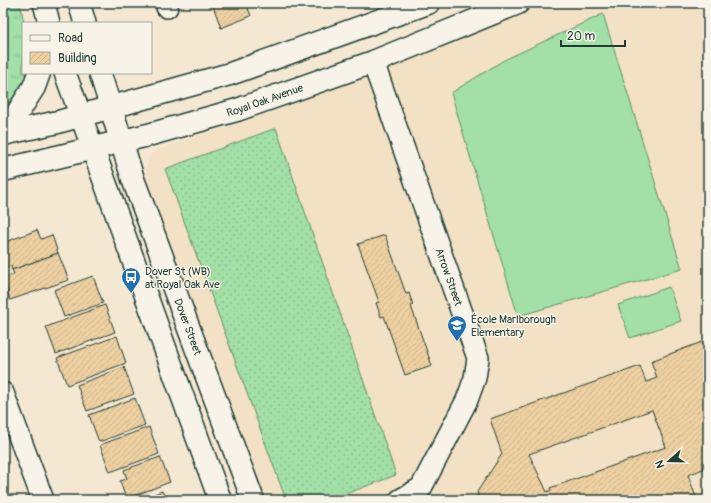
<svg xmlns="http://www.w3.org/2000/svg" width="711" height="503" viewBox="0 0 711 503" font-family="Pangolin,sans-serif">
<defs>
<pattern id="grass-dots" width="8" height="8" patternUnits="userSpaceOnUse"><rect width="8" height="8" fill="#a2e0a7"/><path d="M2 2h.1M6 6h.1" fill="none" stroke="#8bc190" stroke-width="1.8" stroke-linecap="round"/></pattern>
<pattern id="park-tufts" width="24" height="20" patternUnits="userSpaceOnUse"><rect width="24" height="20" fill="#a2e0a7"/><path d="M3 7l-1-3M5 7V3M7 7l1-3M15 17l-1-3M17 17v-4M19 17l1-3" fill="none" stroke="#8bc190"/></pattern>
<pattern id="building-hatch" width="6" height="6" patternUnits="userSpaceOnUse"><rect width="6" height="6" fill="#eed0a1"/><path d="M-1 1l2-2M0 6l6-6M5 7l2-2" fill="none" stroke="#ccb48b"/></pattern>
</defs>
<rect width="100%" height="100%" fill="#f4e8d3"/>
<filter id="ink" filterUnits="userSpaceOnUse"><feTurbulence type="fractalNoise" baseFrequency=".025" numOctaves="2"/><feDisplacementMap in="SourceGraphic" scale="8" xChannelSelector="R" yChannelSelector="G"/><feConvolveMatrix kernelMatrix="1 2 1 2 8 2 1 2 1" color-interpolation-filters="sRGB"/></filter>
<g filter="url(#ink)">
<path fill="#f2e1c4" d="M547 3H708V500H264L148 184 146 169 150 155 159 149 250 120 392 66Z"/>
<path fill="url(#grass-dots)" stroke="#608e6e" d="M276 128 396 475 330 500H286L165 169Z"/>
<path fill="url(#park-tufts)" stroke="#608e6e" d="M3 3H20L24 23H23V73H29C26 85 14 100 3 106Z"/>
<g fill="#a2e0a7" stroke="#608e6e">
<path d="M603 14 682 269 518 316 451 93 504 60Z"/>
<path d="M669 287 681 321 630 338 618 305Z"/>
</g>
<g fill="url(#building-hatch)" stroke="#1f3d34" fill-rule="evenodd">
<path d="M212 3H246L251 16 221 28Z"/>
<path d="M37 230 41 239 52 235 58 253 12 270 11 266 3 269V243Z"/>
<path d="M385 235 406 294 409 293 413 305 411 306 432 366 405 375 384 316 381 317 376 303 379 302 358 244Z"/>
<path d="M58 253 69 280 10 300 3 278 14 274 12 270Z"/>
<path d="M93 276 103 303 64 317 54 290Z"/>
<path d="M105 305 115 332 56 354 46 327Z"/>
<path d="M117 336 126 363 67 385 57 358Z"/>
<path d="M702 342 708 347V467L688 475 697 500H479L477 492 502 454 490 419 640 366 646 382 657 378 651 361ZM652 410 666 447 550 488 551 490 547 492 529 454Z"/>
<path d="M124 367 134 394 87 411 77 385Z"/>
<path d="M135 398 145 425 99 442 89 415Z"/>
<path d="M149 427 159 454 110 472 100 445Z"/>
<path d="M160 457 170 482 126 499 120 481 127 479 124 470Z"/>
<path d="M162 491 166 500H139Z"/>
</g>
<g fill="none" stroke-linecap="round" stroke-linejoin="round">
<g stroke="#1f3d34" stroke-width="24">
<g id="minor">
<path d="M44 3 49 23"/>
<path d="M79 3 85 23"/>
<path d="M167 7V3"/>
<path id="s1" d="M373 62 478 358 475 378 467 400 421 488 400 500"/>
<path d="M65 73 93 149"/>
<path d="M100 73 111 108"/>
<path d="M3 393 43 500"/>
</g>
</g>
<g stroke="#1f3d34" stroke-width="25">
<g id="major">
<path id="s2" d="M111 108 133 179 253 500"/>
<path d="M3 134 58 122 230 74 428 3"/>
<path d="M4 134 34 87 39 73"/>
<path d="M93 149 220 500"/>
<path id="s3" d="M3 170 148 135 237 110 373 62 518 3"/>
</g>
</g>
<use href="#minor" stroke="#f7f3e8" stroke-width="21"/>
<use href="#major" stroke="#f7f3e8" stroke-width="22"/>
</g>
</g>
<defs>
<g id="bus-pin" transform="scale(1)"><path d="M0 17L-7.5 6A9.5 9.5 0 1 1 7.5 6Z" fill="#1f6fb2" stroke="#f7f3e8"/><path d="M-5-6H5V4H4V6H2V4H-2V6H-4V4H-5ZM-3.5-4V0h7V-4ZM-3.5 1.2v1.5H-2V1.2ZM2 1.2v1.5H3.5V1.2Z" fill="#fff"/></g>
<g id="school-pin" transform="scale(1)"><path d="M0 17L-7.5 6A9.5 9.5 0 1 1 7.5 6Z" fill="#1f6fb2" stroke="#f7f3e8"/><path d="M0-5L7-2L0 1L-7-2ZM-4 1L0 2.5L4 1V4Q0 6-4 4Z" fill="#fff"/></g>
</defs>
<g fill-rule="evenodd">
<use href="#bus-pin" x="131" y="277"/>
<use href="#school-pin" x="457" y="325"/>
</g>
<g text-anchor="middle" stroke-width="3" stroke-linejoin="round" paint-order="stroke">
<g font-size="11" fill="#1f3d34" stroke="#f7f3e8">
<text dy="4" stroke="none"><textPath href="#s3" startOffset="271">Royal Oak Avenue</textPath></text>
<text dy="4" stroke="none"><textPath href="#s1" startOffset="228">Arrow Street</textPath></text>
<text dy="4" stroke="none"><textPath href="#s2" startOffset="232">Dover Street</textPath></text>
</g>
<g font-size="11" fill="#1f3d34" stroke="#f7f3e8" text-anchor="start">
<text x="145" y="275">Dover St (WB)<tspan x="145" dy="13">at Royal Oak Ave</tspan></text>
<text x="471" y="323">École Marlborough<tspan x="471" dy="13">Elementary</tspan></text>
</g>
</g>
<rect width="711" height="503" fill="none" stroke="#f7f3e8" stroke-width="16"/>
<rect x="8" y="8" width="695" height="487" fill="none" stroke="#1f3d34" stroke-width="1.5" filter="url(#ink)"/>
<rect x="22" y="22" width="130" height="52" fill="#f7f3e8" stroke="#a1aaa0"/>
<rect x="30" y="35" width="20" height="6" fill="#f7f3e8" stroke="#a1aaa0"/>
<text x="58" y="42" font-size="12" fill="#1f3d34">Road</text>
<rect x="30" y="52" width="20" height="12" fill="url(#building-hatch)" stroke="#a1aaa0"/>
<text x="58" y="62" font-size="12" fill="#1f3d34">Building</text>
<g transform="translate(669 461) rotate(250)" stroke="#f7f3e8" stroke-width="3" paint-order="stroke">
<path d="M0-3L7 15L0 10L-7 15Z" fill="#1f3d34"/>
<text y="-6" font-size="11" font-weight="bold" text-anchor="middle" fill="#1f3d34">N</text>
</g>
<path d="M561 40v6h64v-6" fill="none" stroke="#1f3d34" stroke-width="2"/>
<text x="567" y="40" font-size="12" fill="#1f3d34" stroke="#f7f3e8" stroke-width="3" paint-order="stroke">20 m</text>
</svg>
